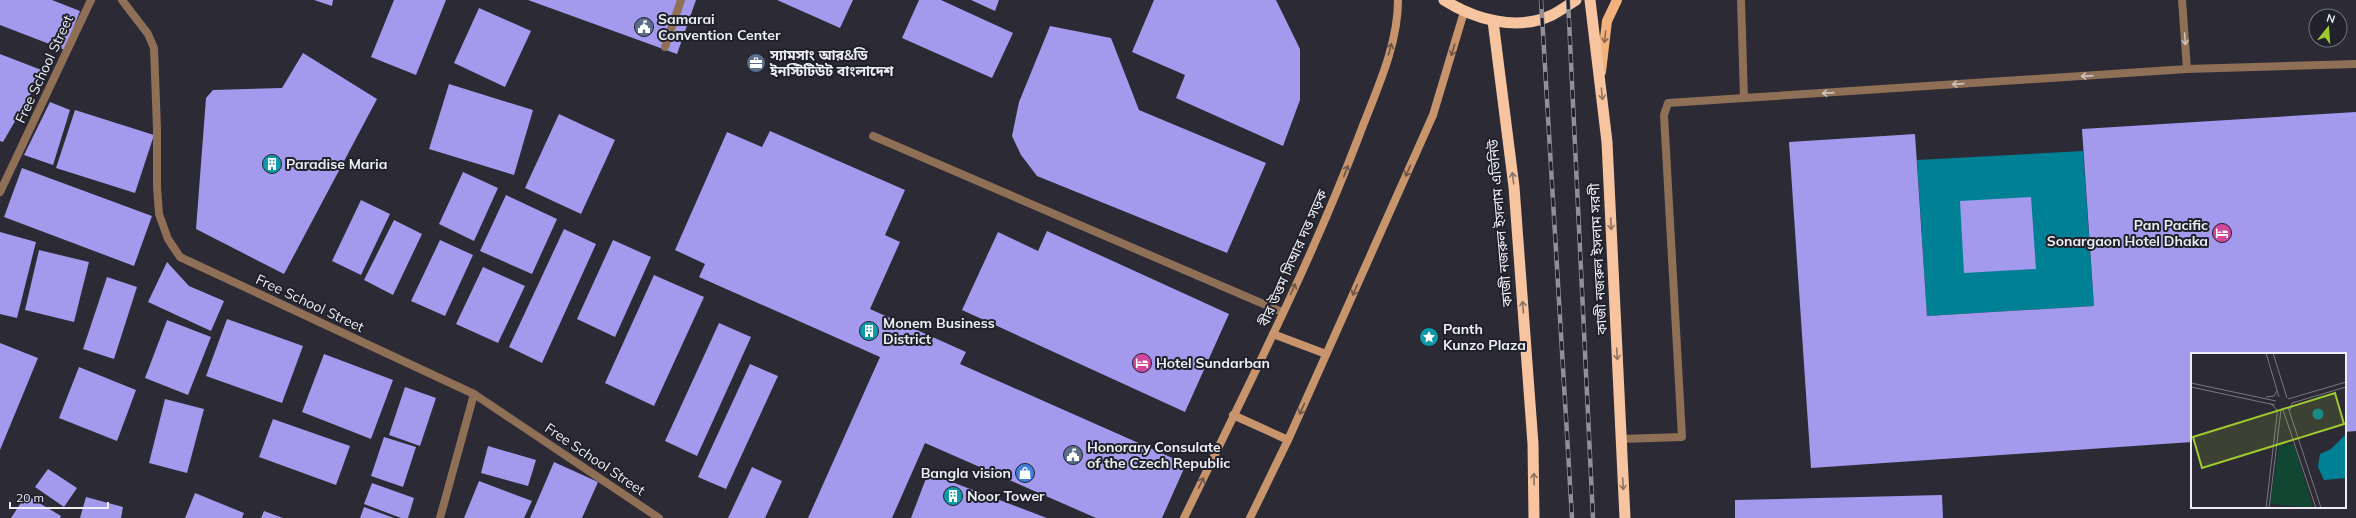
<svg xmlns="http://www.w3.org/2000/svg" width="2356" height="518" viewBox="0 0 2356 518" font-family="Mulish,'Noto Sans Bengali',sans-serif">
<rect width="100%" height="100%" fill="#2b2a35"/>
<path fill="#008095" d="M2083 151 2094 306 1927 316 1917 160Z"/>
<g fill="#a399ed">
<path d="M0 0H52L80 11 65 50 0 25Z"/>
<path d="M314 0H333L332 6Z"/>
<path d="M394 0H446L416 75 371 57Z"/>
<path d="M528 0H696L677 54Z"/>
<path d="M777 0H853L840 28Z"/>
<path d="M919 0H941L1013 33 992 78 902 38Z"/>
<path d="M971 0H999L995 11Z"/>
<path d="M1154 0H1276L1300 49V100L1283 146 1176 98 1185 75 1132 52Z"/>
<path d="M479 8 531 31 505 87 454 63Z"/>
<path d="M1050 26 1111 38 1139 110 1266 163 1227 253 1037 176 1021 155 1012 136 1019 102Z"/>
<path d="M303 53 377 99 284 274 196 229 206 98 213 90 282 88Z"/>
<path d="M0 54 44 71 3 142 0 141Z"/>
<path d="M449 84 533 110 514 175 429 149Z"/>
<path d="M50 102 70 110 53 165 24 155Z"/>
<path d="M75 110 154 135 135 193 56 168Z"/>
<path d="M2356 112V431L2345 432V354H2192V442L1811 468 1789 142 1915 134 1927 316 2094 306 2082 129Z"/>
<path d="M559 114 615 140 581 214 525 188Z"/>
<path d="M770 131 905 190 885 235 900 242 870 309 966 352 960 364 1186 464 1162 518H1096L925 443 892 518H808L880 357 699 277 705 264 675 250 727 132 762 147Z"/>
<path d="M22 168 152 216 134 266 4 217Z"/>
<path d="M463 172 498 188 474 241 439 224Z"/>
<path d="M506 195 557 219 532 274 480 251Z"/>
<path d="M2031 197 2036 269 1964 273 1960 201Z"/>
<path d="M361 200 390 214 361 275 332 261Z"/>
<path d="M394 220 422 234 393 295 364 280Z"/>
<path d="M564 229 596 244 542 363 509 347Z"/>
<path d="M1047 231 1229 314 1185 412 962 310 998 232 1038 251Z"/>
<path d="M0 232 36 242 17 318 0 314Z"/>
<path d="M440 240 473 255 445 316 411 301Z"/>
<path d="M613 240 651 257 615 337 577 319Z"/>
<path d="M39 250 89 262 74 322 25 310Z"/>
<path d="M167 262 189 286 224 301 211 331 148 302Z"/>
<path d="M483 267 525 286 498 343 456 324Z"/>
<path d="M654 275 704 297 654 406 605 383Z"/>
<path d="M107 277 137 287 114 359 83 349Z"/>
<path d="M227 319 303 346 282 403 206 376Z"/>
<path d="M167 320 211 337 188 395 145 378Z"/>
<path d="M719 323 751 337 697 456 665 441Z"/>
<path d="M0 343 38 358 0 450Z"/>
<path d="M324 354 393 380 371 439 302 412Z"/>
<path d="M750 364 778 376 726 489 698 477Z"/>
<path d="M79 367 136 390 117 441 59 418Z"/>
<path d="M405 387 436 398 420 446 389 435Z"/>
<path d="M165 399 204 409 187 473 149 463Z"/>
<path d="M273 419 350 446 336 485 259 457Z"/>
<path d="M384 437 416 447 403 487 371 476Z"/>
<path d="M488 446 536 460 528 486 481 473Z"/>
<path d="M554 462 598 482 582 518H530Z"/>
<path d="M752 467 782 481 765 518H728Z"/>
<path d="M48 469 77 488 64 507 35 487Z"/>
<path d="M928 473 1047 518H911Z"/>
<path d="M479 481 532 501 524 518H464Z"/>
<path d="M372 483 414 498 408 518H401L364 504Z"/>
<path d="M195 493 244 513 242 518H185Z"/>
<path d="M26 495 61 516 60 518H11Z"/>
<path d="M1942 495 1943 518H1735V500Z"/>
<path d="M86 497 123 507 121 518H80Z"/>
<path d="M364 507 394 518H360Z"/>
<path d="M264 511 283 518H261Z"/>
</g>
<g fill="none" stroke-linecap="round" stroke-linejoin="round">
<g stroke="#8f6f56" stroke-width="8">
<path d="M1741 0 1744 98 2187 69 2182 0"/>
<path d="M2187 69 2356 64"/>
<path d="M873 136 1282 312"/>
<path d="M1621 439 1682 437 1664 115 1668 103 1744 98"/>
</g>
<g stroke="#8f6f56" stroke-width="8">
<path d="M122 0 148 34 154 48 157 129V187L159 214 168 239 180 257 474 394 659 518"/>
<path d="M665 47 681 0"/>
<path d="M0 192 91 0"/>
<path d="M440 518 474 394"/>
</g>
<g stroke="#c7946c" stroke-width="8">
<path d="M1273 334 1326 354"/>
<path d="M1233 415 1288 440"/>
<path d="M1184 518C1245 392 1309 267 1359 136 1375 93 1398 47 1398 0"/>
<path d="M1250 518 1288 440 1433 115 1464 12"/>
</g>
<path stroke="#f3b17c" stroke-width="10" d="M1601 72 1607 21 1617 0"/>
<g stroke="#f6c49e" stroke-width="11">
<path d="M1444 0C1474 19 1517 32 1552 15 1560 11 1568 5 1576 0"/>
<path d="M1590 0 1607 142 1625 518"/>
<path d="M1493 21 1514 187 1533 444 1534 518"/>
</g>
<g stroke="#919099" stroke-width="4.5">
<g id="rail">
<path d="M1541 0 1572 518"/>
<path d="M1568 0 1593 518"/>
</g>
</g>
<use href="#rail" stroke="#21212b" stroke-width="3" stroke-dasharray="9" stroke-linecap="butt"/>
</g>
<defs><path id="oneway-shaft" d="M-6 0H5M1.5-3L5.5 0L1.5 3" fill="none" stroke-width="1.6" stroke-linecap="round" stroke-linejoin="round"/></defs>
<use stroke="#8a6954" href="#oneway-shaft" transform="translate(1605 37) rotate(97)"/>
<g stroke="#ccc1bd">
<use href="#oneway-shaft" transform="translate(2185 39) rotate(86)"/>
<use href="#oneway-shaft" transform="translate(2087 76) rotate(176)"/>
<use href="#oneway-shaft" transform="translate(1958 84) rotate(176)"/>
<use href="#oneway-shaft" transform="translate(1828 93) rotate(176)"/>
</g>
<g stroke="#6c5548">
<use href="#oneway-shaft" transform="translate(1390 49) rotate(-75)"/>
<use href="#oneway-shaft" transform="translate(1453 50) rotate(107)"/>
<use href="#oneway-shaft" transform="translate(1346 171) rotate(-69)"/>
<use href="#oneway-shaft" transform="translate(1408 171) rotate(114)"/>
<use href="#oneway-shaft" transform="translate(1293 289) rotate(-66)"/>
<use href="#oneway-shaft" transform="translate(1355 290) rotate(114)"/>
<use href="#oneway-shaft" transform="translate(1302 409) rotate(114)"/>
<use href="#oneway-shaft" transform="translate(1201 483) rotate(-64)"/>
</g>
<g stroke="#8c7264">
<use href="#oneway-shaft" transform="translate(1602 94) rotate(84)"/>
<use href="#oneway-shaft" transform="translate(1513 178) rotate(-97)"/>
<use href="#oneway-shaft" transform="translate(1611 224) rotate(87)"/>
<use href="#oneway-shaft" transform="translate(1523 307) rotate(-94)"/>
<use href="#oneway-shaft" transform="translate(1617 354) rotate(87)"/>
<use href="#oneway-shaft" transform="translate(1534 479) rotate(-91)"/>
<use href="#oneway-shaft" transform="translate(1623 484) rotate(87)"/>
</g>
<defs>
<g id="civic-disc" transform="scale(1)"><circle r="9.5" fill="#5c6f8a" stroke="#21212b"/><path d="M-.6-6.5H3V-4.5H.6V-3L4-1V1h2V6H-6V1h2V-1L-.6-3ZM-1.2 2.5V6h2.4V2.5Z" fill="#fff"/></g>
<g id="office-disc" transform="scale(1)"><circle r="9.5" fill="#5c6f8a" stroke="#21212b"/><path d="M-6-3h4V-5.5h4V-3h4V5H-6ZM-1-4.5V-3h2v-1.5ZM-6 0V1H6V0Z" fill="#fff"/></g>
<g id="building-disc" transform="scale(1)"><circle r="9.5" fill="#0f9aa8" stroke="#21212b"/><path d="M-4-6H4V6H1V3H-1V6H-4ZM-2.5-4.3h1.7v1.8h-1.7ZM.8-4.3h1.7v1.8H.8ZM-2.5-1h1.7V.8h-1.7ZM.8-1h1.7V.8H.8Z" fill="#fff"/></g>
<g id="hotel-disc" transform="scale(1)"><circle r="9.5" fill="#d1479c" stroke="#21212b"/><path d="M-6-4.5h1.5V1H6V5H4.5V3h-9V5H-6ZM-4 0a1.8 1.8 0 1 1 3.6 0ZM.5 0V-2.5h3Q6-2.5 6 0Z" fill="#fff"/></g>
<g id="sight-disc" transform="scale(1)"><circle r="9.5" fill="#0f9aa8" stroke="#21212b"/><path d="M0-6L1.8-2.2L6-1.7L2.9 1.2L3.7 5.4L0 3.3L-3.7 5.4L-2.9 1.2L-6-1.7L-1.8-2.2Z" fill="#fff"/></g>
<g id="shop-disc" transform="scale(1)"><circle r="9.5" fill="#3f7fe0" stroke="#21212b"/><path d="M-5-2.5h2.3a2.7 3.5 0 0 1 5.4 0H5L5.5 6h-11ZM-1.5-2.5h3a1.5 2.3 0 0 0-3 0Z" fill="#fff"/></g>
</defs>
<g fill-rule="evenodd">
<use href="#civic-disc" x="644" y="27"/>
<use href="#office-disc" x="756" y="63"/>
<use href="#building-disc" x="272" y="164"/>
<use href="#hotel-disc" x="2222" y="233"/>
<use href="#building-disc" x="869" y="331"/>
<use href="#sight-disc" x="1429" y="337"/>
<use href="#hotel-disc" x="1142" y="363"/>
<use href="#civic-disc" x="1073" y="455"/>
<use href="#shop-disc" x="1025" y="473"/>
<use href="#building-disc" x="953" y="496"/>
</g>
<g text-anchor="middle" stroke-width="4" stroke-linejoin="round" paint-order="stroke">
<g font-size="14" font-weight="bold" fill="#ededf4" stroke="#21212b" text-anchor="start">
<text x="658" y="24">Samarai<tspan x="658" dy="16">Convention Center</tspan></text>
<text x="770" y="60">স্যামসাং আর&amp;ডি<tspan x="770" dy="16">ইনস্টিটিউট বাংলাদেশ</tspan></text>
<text x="286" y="169">Paradise Maria</text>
<text x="2208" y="230" text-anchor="end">Pan Pacific<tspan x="2208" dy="16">Sonargaon Hotel Dhaka</tspan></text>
<text x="883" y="328">Monem Business<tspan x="883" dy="16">District</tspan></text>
<text x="1443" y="334">Panth<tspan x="1443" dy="16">Kunzo Plaza</tspan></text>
<text x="1156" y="368">Hotel Sundarban</text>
<text x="1087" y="452">Honorary Consulate<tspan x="1087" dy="16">of the Czech Republic</tspan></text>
<text x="1011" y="478" text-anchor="end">Bangla vision</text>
<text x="967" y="501">Noor Tower</text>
</g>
<g font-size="14" fill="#ededf4" stroke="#21212b">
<text transform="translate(44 69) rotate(-65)" y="5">Free School Street</text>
<text transform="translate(1500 223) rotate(-95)" y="5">কাজী নজরুল ইসলাম এভিনিউ</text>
<text transform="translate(1293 258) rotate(-66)" y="5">বীর উত্তম সিআর দত্ত সড়ক</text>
<text transform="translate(1598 259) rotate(-93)" y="5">কাজী নজরুল ইসলাম সরণী</text>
<text transform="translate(310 303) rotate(25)" y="5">Free School Street</text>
<text transform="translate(595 459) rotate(34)" y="5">Free School Street</text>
</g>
</g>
<g transform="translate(2191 353)">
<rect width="155" height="155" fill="#2b2a35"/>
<path d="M103 91 122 155 79 151 88 92Z" fill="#114633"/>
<path d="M121.5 61a5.5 5.5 0 1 1 11 0a5.5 5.5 0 1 1-11 0ZM155 81V125L133 127 127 114 129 101 140 96Z" fill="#008095"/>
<path fill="none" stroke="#797881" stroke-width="1" d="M75 0 88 44M82 0 96 45M0 30 85 48M0 34 84 52M75 44 83 43 86 38M97 46 155 29M97 54 130 155M92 57 125 155M99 57 101 50 155 34M75 155 86 62V57L79 50M78 155 90 57"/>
<path fill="#9fca2d" fill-opacity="0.15" stroke="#9fca2d" stroke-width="2" d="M144 40 153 71 11 115 2 84Z"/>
<rect width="155" height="155" fill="none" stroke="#ededf4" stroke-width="2"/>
</g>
<g transform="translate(2328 28) rotate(17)"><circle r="19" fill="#21212b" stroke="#73737b"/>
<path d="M0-3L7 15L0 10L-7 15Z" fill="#9fca2d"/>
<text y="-6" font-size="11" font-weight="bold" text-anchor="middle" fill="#ededf4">N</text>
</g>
<path d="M10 502v6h98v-6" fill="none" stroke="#ededf4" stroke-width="2"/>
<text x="16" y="502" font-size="12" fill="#ededf4" stroke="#21212b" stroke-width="3" paint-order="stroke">20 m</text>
</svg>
